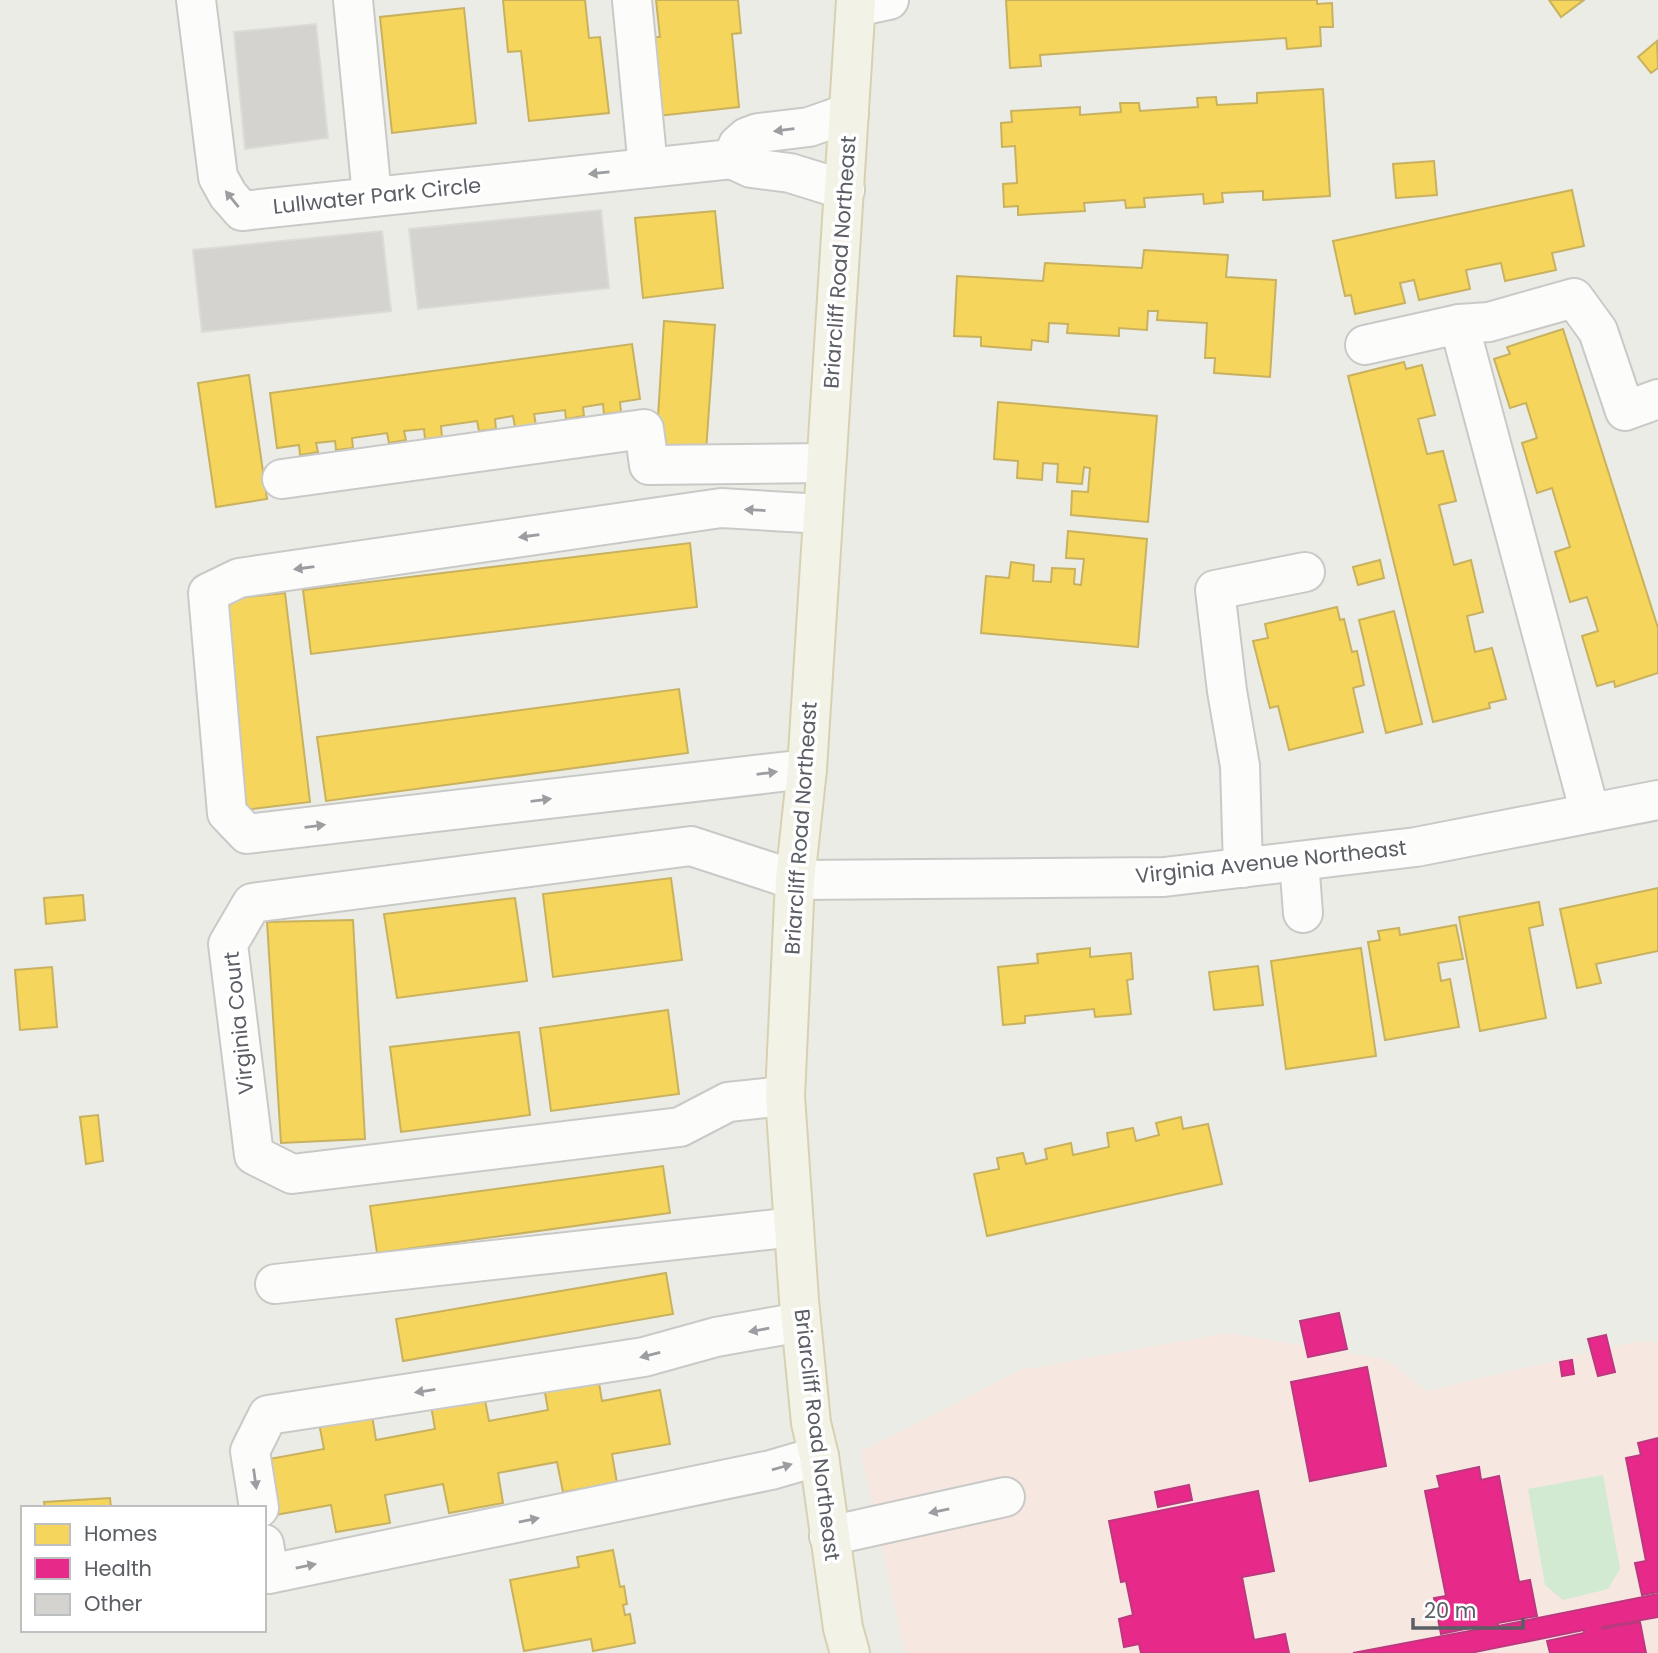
<svg xmlns="http://www.w3.org/2000/svg" width="1658" height="1653" viewBox="0 0 1658 1653" font-family="Poppins,sans-serif">
<rect width="100%" height="100%" fill="#ecece6"/>
<path fill="#f6e8e1" d="M1228 1333 1385 1359 1427 1391 1638 1341 1658 1342V1653H905L861 1452 1021 1370Z"/>
<path fill="#d2ead2" d="M1603 1475 1620 1569 1608 1589 1563 1600 1545 1585 1528 1489Z"/>
<g fill="#f6d55c" stroke="#c8b15f" stroke-width="2">
<path d="M503 0H585L589 38 600 37 609 113 529 121 521 51 508 52Z"/>
<path d="M656 0H738L741 33 732 34 739 107 658 116 651 37H660Z"/>
<path d="M1006 0H1317V4L1332 3 1333 27H1320L1321 46 1287 49 1286 38 1040 55 1041 66 1010 68Z"/>
<path d="M1549 0H1584L1561 17Z"/>
<path d="M464 8 476 123 392 133 380 17Z"/>
<path d="M1657 41 1658 68 1651 73 1638 57Z"/>
<path d="M1323 89 1330 196 1263 200V191L1222 193 1223 202 1204 204 1203 194 1144 198 1145 207 1126 208 1125 200 1084 203 1085 211 1018 215V206L1004 207 1003 184 1017 183 1015 146 1002 147 1001 123 1012 122 1011 111 1080 107V115L1121 112 1120 103H1139L1140 111 1198 107 1197 98 1216 97 1217 105 1257 103V93Z"/>
<path d="M1434 161 1437 195 1396 198 1393 164Z"/>
<path d="M1572 190 1584 246 1552 253 1556 270 1505 281 1501 263 1466 270 1470 289 1419 300 1414 280 1400 283 1405 303 1355 314 1351 295 1345 296 1333 241Z"/>
<path d="M715 211 723 288 643 298 635 218Z"/>
<path d="M1144 250 1228 255 1226 277 1276 280 1270 377 1214 373 1215 358H1205L1207 323 1157 320 1158 311H1148L1147 330 1119 328V336L1067 333 1068 324 1049 323 1048 342 1032 340 1031 350 981 346V337L954 336 957 276 1043 281 1045 263 1142 268Z"/>
<path d="M664 321 715 325 706 451 656 448Z"/>
<path d="M1563 329 1658 628V673L1615 687 1614 681 1597 686 1582 636 1598 631 1587 597 1570 602 1555 552 1570 547 1552 488 1537 493 1522 443 1537 438 1526 403 1510 408 1494 359 1510 354 1507 347Z"/>
<path d="M632 344 640 399 620 402 621 412 604 414 603 404 583 407 584 416 566 419 565 410 534 414 536 425 515 427 513 416 495 419 496 429 479 431 477 421 441 426 442 437 425 439 424 429 404 431 406 440 389 443 387 433 352 438 353 448 336 450 335 441 316 443 318 452 300 455 299 445 277 448 270 393Z"/>
<path d="M1404 362 1406 369 1422 365 1435 415 1418 419 1427 454 1443 451 1456 501 1439 505 1454 565 1471 560 1483 612 1467 616 1475 652 1492 648 1506 699 1489 703 1490 708 1433 722 1348 376Z"/>
<path d="M249 375 267 499 216 507 198 383Z"/>
<path d="M998 402 1157 416 1148 522 1071 515 1072 491 1088 492 1090 468 1084 467 1082 484 1057 482 1058 464 1043 463 1042 480 1017 478 1018 461 994 459Z"/>
<path d="M1068 531 1147 539 1138 647 981 633 986 576 1009 578 1011 562 1034 565 1033 581 1051 582 1052 568 1075 569 1074 584 1081 585 1084 559 1066 558Z"/>
<path d="M690 543 697 607 311 654 303 590Z"/>
<path d="M1380 560 1384 578 1358 585 1353 567Z"/>
<path d="M285 593 310 802 244 810 219 600Z"/>
<path d="M1337 607 1340 620 1344 619 1352 652 1357 651 1364 685 1353 688 1363 732 1289 750 1278 706 1270 708 1253 641 1268 638 1265 624Z"/>
<path d="M1394 611 1422 724 1386 733 1359 620Z"/>
<path d="M679 689 688 753 326 801 317 737Z"/>
<path d="M671 878 682 960 553 977 543 894Z"/>
<path d="M1658 888V951L1596 964 1601 983 1577 988 1560 909Z"/>
<path d="M83 895 85 920 46 924 44 898Z"/>
<path d="M515 898 527 981 397 998 384 914Z"/>
<path d="M1539 902 1543 925 1529 928 1546 1018 1480 1031 1459 917Z"/>
<path d="M353 920 365 1139 281 1143 267 922Z"/>
<path d="M1456 925 1463 959 1438 963 1441 981 1450 979 1459 1027 1385 1040 1368 942 1380 940 1378 931 1399 928 1400 935Z"/>
<path d="M1090 948V957L1131 953 1133 979 1127 980 1131 1014 1095 1017 1094 1009 1025 1016V1023L1003 1025 998 967 1038 963 1037 954Z"/>
<path d="M1361 948 1376 1056 1286 1069 1271 961Z"/>
<path d="M1258 966 1263 1005 1214 1010 1209 972Z"/>
<path d="M52 967 57 1027 20 1030 15 970Z"/>
<path d="M668 1010 679 1094 551 1111 540 1028Z"/>
<path d="M519 1032 530 1115 401 1132 390 1047Z"/>
<path d="M98 1115 103 1161 86 1164 80 1117Z"/>
<path d="M1181 1117 1183 1129 1208 1124 1222 1184 987 1236 974 1174 999 1169 997 1158 1023 1153 1026 1164 1047 1159 1045 1149 1071 1143 1073 1155 1109 1147 1107 1133 1133 1128 1136 1141 1159 1135 1156 1123Z"/>
<path d="M663 1166 670 1213 377 1253 370 1206Z"/>
<path d="M666 1273 673 1314 403 1361 396 1319Z"/>
<path d="M597 1371 602 1401 660 1390 670 1444 612 1454 617 1483 563 1492 557 1462 498 1473 503 1503 449 1513 443 1484 385 1495 390 1523 336 1532 331 1505 275 1515 264 1460 324 1449 318 1418 371 1409 376 1440 435 1429 430 1400 483 1390 489 1421 548 1410 543 1381Z"/>
<path d="M110 1498 111 1508H45L44 1502Z"/>
<path d="M613 1550 620 1587 624 1586 627 1604 623 1605 625 1615 630 1614 635 1643 593 1651 591 1639 524 1651 510 1580 579 1567 577 1557Z"/>
</g>
<g fill="#e7298a" stroke="#bd397f" stroke-width="2">
<path d="M1339 1313 1347 1349 1308 1357 1300 1321Z"/>
<path d="M1606 1335 1615 1372 1598 1376 1588 1339Z"/>
<path d="M1572 1360 1574 1374 1562 1376 1560 1362Z"/>
<path d="M1367 1367 1386 1466 1310 1481 1291 1382Z"/>
<path d="M1658 1438V1592L1642 1595 1635 1563 1646 1561 1626 1458 1641 1455 1638 1443Z"/>
<path d="M1479 1467 1481 1480 1499 1476 1519 1582 1530 1580 1537 1616 1498 1623V1626L1658 1594V1617L1602 1627V1629L1640 1622 1646 1653H1550L1547 1641 1584 1633V1630L1470 1653H1353L1480 1629 1479 1626 1441 1634 1434 1598 1446 1596 1425 1491 1440 1488 1437 1476Z"/>
<path d="M1189 1485 1192 1500 1158 1507 1155 1492Z"/>
<path d="M1258 1491 1274 1571 1242 1577 1254 1640 1285 1634 1289 1653H1141L1139 1644 1124 1647 1119 1619 1133 1615 1126 1581 1121 1582 1109 1521Z"/>
</g>
<g fill="#d4d3d0" stroke="#dcdbd5" stroke-width="2">
<path d="M316 24 328 138 245 149 234 32Z"/>
<path d="M601 210 609 288 418 309 409 229Z"/>
<path d="M382 231 391 311 202 332 193 250Z"/>
</g>
<g fill="none" stroke-linecap="round" stroke-linejoin="round">
<g stroke="#c9cac8" stroke-width="42">
<g id="minor">
<path d="M196 0 218 177 228 195 242 211 732 159 738 145 747 137 758 133 809 127 849 113"/>
<path d="M353 0 372 196"/>
<path d="M632 0 648 168"/>
<path d="M856 7 889 0"/>
<path d="M732 159 751 168 790 173 845 190"/>
<path d="M1459 324 1590 813"/>
<path d="M1365 345 1459 324 1489 322 1574 298 1598 331 1625 411 1658 399"/>
<path d="M282 479 644 429 649 465 826 463"/>
<path d="M807 769 247 834 227 813 208 593 239 578 721 508 823 514"/>
<path d="M1299 861 1303 913"/>
<path d="M1243 868 1240 766 1227 691 1215 590 1305 572"/>
<path d="M785 1096 728 1102 680 1127 292 1174 254 1155 228 944 252 903 691 846 795 880 1164 877 1416 847 1658 800"/>
<path d="M275 1284 794 1227"/>
<path d="M259 1508 250 1451 268 1415 644 1357 716 1337 801 1322"/>
<path d="M829 1536 1005 1497"/>
<path d="M264 1544 269 1574 771 1470 819 1456"/>
</g>
</g>
<g stroke="#d7d1b1" stroke-width="42">
<path id="major" d="M850 1653 843 1628 819 1456 811 1423 799 1300 785 1096 795 880 807 769 856 0"/>
</g>
<use href="#minor" stroke="#fcfcfb" stroke-width="38"/>
<use href="#major" stroke="#f3f2e7" stroke-width="38"/>
</g>
<defs><path id="oneway-solid" d="M-6-.8H1V-3.2L6.5 0L1 3.2V.8H-6Z" transform="scale(1.75)"/></defs>
<g fill="#9b9da1">
<use href="#oneway-solid" transform="translate(784 130) rotate(173)"/>
<use href="#oneway-solid" transform="translate(599 173) rotate(174)"/>
<use href="#oneway-solid" transform="translate(232 199) rotate(-129)"/>
<use href="#oneway-solid" transform="translate(755 510) rotate(-177)"/>
<use href="#oneway-solid" transform="translate(529 536) rotate(172)"/>
<use href="#oneway-solid" transform="translate(304 568) rotate(172)"/>
<use href="#oneway-solid" transform="translate(767 773) rotate(-7)"/>
<use href="#oneway-solid" transform="translate(541 800) rotate(-7)"/>
<use href="#oneway-solid" transform="translate(315 826) rotate(-7)"/>
<use href="#oneway-solid" transform="translate(759 1330) rotate(170)"/>
<use href="#oneway-solid" transform="translate(650 1355) rotate(166)"/>
<use href="#oneway-solid" transform="translate(425 1391) rotate(171)"/>
<use href="#oneway-solid" transform="translate(782 1467) rotate(-16)"/>
<use href="#oneway-solid" transform="translate(255 1479) rotate(82)"/>
<use href="#oneway-solid" transform="translate(939 1511) rotate(168)"/>
<use href="#oneway-solid" transform="translate(529 1520) rotate(-12)"/>
<use href="#oneway-solid" transform="translate(306 1566) rotate(-12)"/>
</g>
<g text-anchor="middle" stroke-width="7" stroke-linejoin="round" paint-order="stroke">
<g font-size="21" fill="#5b5e65" stroke="#fff">
<text transform="translate(377 196) rotate(-6)" y="7">Lullwater Park Circle</text>
<text transform="translate(840 262) rotate(-86)" y="7">Briarcliff Road Northeast</text>
<text transform="translate(801 828) rotate(-86)" y="7">Briarcliff Road Northeast</text>
<text transform="translate(1271 862) rotate(-6)" y="7">Virginia Avenue Northeast</text>
<text transform="translate(239 1023) rotate(-96)" y="7">Virginia Court</text>
<text transform="translate(817 1435) rotate(83)" y="7">Briarcliff Road Northeast</text>
</g>
</g>
<rect x="21" y="1506" width="245" height="126" fill="#ffffff" stroke="#bdbfc1" stroke-width="2"/>
<rect x="35" y="1524" width="35" height="21" fill="#f6d55c" stroke="#bdbfc1" stroke-width="2"/>
<text x="84" y="1541" font-size="21" fill="#5b5e65">Homes</text>
<rect x="35" y="1558" width="35" height="21" fill="#e7298a" stroke="#bdbfc1" stroke-width="2"/>
<text x="84" y="1576" font-size="21" fill="#5b5e65">Health</text>
<rect x="35" y="1594" width="35" height="21" fill="#d4d3d0" stroke="#bdbfc1" stroke-width="2"/>
<text x="84" y="1611" font-size="21" fill="#5b5e65">Other</text>
<path d="M1413 1618v10h110v-10" fill="none" stroke="#5b5e65" stroke-width="3.5"/>
<text x="1424" y="1618" font-size="21" fill="#5b5e65" stroke="#ffffff" stroke-width="5" paint-order="stroke">20 m</text>
</svg>
